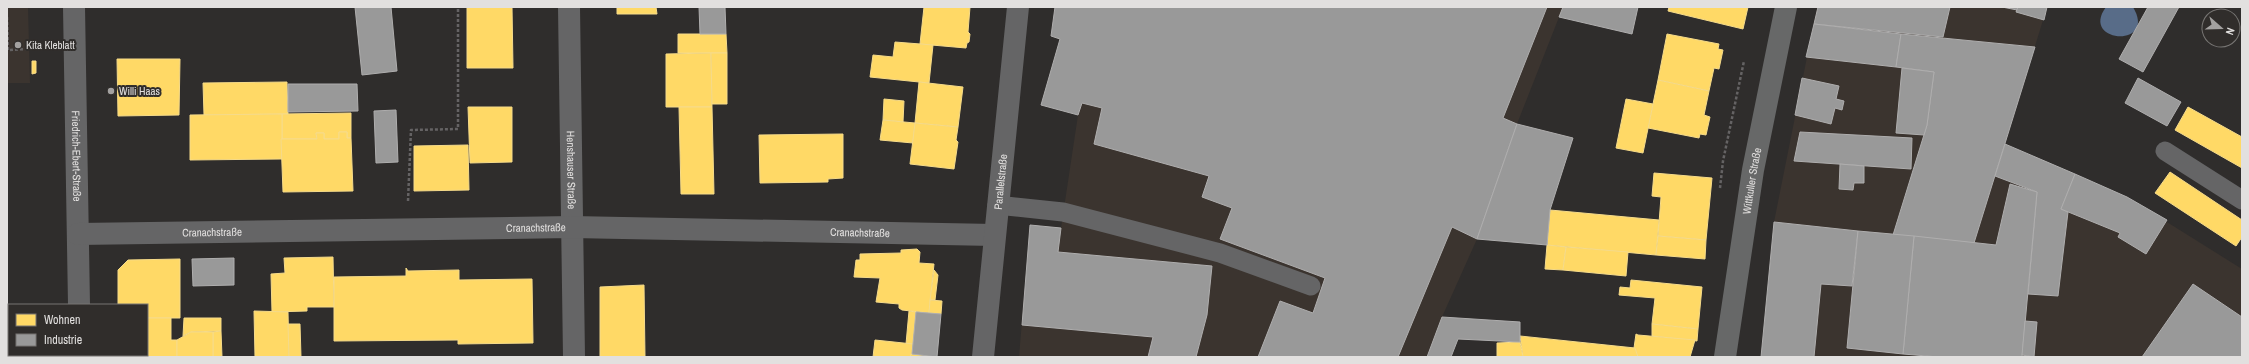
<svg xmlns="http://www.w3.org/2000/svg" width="2249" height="364" viewBox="0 0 2249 364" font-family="'Archivo Narrow',sans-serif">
<rect width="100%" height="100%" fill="#2f2d2c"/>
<g fill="#3b342f">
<path d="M7 7H28L30 83H7Z"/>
<path d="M1055 7H1563L1517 124 1477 239 1442 317 1427 357H1019L1030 225 1061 228 1078 115 1041 105 1060 40 1051 36Z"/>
<path d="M1817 7H2047L2005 144 2127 197 2242 269V357H1761L1774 222Z"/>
</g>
<path fill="#586c88" d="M2106 7H2133C2158 49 2079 43 2106 7Z"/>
<g fill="#ffd966" stroke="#f6db8a">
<path d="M467 7H512L513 68H467Z"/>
<path d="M617 7H656L657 14H617Z"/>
<path d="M924 7H970L968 32 970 34 969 42 967 43 966 48 920 44Z"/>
<path d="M1669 7H1748L1743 29 1668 11Z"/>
<path d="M678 34H726L727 53H678Z"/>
<path d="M1667 34 1719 44 1718 49 1723 50 1719 69 1714 68 1709 91 1658 80Z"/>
<path d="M895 42 933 45 929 83 870 77 873 55 893 57Z"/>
<path d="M711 53 712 107H666V54Z"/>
<path d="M711 53H727V104H712Z"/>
<path d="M117 59H180L179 115 118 116Z"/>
<path d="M32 61H36V73L32 74Z"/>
<path d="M1658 80 1709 91 1704 115 1710 117 1706 135 1700 134 1699 138 1648 128Z"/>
<path d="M287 82 288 114 204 115 203 83Z"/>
<path d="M919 82 963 87 958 127 915 123Z"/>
<path d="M884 99 904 101 903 122 883 120Z"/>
<path d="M1626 99 1653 104 1643 153 1616 148Z"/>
<path d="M468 107H512V162L470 163Z"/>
<path d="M679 107H712L714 194H681Z"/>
<path d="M2188 107 2242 137V168L2175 130Z"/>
<path d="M351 113V138H347V132H339V139H324V133H316L317 139H282V114Z"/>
<path d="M282 114V159L190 160V115Z"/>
<path d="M883 120 915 123 913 143 880 140Z"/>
<path d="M915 123 958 127 956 140 958 142 954 169 910 164Z"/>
<path d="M339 132H347V138H351L353 191 283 192 281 139H317L316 133H324V139H339Z"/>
<path d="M843 134V178L828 179V182L760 183 759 135Z"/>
<path d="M468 145 469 190 414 191V146Z"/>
<path d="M2170 172 2242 220V237L2236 246 2155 193Z"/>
<path d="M1654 173 1712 178 1706 240 1658 236 1661 197 1652 196Z"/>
<path d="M1550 210 1659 220 1656 255 1547 245Z"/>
<path d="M1658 236 1706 240 1705 259 1656 255Z"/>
<path d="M1547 245 1566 247 1563 270 1545 269Z"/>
<path d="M1566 247 1628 252 1626 276 1563 270Z"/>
<path d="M917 249 920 252 919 263 934 264 929 313 902 310 899 308V304L876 302 880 278 854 277 856 260H860V254L901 253V250Z"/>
<path d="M333 257 334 307H307V311L272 312 271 274 285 273 284 258Z"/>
<path d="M180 259V318H147V305H118V270L128 260Z"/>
<path d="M406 268 408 271 459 270V280L532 279 533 343 458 344V340L334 341V277L406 276Z"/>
<path d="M934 270 938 275 935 300H930Z"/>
<path d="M1631 280 1702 287 1698 329 1652 324 1655 298 1619 295 1620 287 1630 288Z"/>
<path d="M644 285 645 357H600V287Z"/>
<path d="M930 300 942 301 941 314 929 313Z"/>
<path d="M254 311 288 312 289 357H255Z"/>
<path d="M909 311 916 312 913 344H906Z"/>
<path d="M147 318H171V340H177V357H119V355H147Z"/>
<path d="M184 318H221V331L191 332 183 336Z"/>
<path d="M288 324H300L301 357H289Z"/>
<path d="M1652 324 1698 329 1697 341 1652 336Z"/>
<path d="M221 331 222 357H213V332Z"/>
<path d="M191 332H213V357H177V340Z"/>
<path d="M1636 334 1638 335 1695 340 1690 357H1638L1634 348Z"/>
<path d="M1520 336 1635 348 1638 357H1523Z"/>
<path d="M875 340 913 344 912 354 910 357H873Z"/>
<path d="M1520 342 1523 357H1497V343Z"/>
<path d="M911 354H912L939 357H910Z"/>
</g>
<g fill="#999" stroke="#afaeae">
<path d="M355 7H391L397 71 362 75Z"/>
<path d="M699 7H725L726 34H700Z"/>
<path d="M1055 7H1547L1503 118 1517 124 1477 239 1452 227 1398 357H1258L1280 301 1313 313 1325 278 1220 239 1232 208 1202 197 1209 176 1094 144 1102 108 1082 103 1078 115 1041 105 1060 39 1051 36Z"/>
<path d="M1563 7H1638L1632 34 1559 17Z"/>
<path d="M1818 7H1950L1943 37 1814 24Z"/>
<path d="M2002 7H2018L2017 10Z"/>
<path d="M2018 7H2047L2044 20 2016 12Z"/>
<path d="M2148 7H2179L2143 72 2119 59Z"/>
<path d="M1814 24 1901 34 1896 67 1806 57Z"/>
<path d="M1901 34 2035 47 1974 243 1893 235 1927 125 1934 72 1896 67Z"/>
<path d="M1902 68 1934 72 1927 125 1924 135 1896 133Z"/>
<path d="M1802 78 1839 86 1836 99 1844 101 1842 110 1835 108 1831 124 1795 115Z"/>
<path d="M2138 78 2181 102 2167 126 2125 103Z"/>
<path d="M288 84H357L358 111 288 112Z"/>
<path d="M396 110 398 162 376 163 374 111Z"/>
<path d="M1517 124 1573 138 1550 210 1547 245 1477 239Z"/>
<path d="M1800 132 1912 138 1911 169 1794 161Z"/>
<path d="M2005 144 2075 174 2061 209 2068 212 2058 296 2028 294 2037 192 1995 176Z"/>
<path d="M1840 164 1864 166V183H1854L1853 190 1839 189Z"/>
<path d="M2075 174 2127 197 2167 220 2146 254 2118 237 2120 233 2061 209Z"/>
<path d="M2010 184 2037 192 2022 357H1939L1903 354 1914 236 1996 245Z"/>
<path d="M1774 222 1858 231 1852 286 1821 284 1814 357H1761Z"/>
<path d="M1030 225 1061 228 1058 252 1212 266 1207 315 1196 357H1148L1153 337 1022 325Z"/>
<path d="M1858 231 1914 236 1903 354 1847 348Z"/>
<path d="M234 258V285L193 286 192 259Z"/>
<path d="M2193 284 2242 317V357H2142Z"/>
<path d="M916 312 941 314 937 357 912 354Z"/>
<path d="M1442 317 1520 322V342L1458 339 1451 357H1427Z"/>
<path d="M2025 321 2037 322 2034 357 2022 355Z"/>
</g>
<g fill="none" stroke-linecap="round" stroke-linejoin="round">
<g stroke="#656364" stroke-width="2.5" stroke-dasharray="3 2" stroke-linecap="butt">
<path d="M7 17 8 50 46 48"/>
<path d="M1720 188 1723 161 1744 61"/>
<path d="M408 201 411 130 458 129V7"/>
</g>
<g stroke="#656566" stroke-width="19">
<path d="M2165 151 2242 200"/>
<path d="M997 205 1063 212 1220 253 1311 286"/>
</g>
<g stroke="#656566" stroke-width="22">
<path id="s1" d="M74 7 79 305"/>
<path id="s2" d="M569 7 574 357"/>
<path id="s3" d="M78 234 572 227 994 235"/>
<path d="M79 355V357"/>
<path id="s4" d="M983 357 1018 7"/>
</g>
<path stroke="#676868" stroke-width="22" id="s5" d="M1725 357 1753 170 1786 7"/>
</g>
<g fill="#a3a1a0" stroke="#302d2b" stroke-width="1.5">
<circle cx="18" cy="45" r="4"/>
<circle cx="111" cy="91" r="4"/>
</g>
<g text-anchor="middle" stroke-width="4" stroke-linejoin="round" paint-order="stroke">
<g font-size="11" fill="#e2e0df" stroke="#302d2b" text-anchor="start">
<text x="26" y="49">Kita Kleblatt</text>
<text x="119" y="95">Willi Haas</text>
</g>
<g font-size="11" fill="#e2e0df" stroke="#302d2b">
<text dy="4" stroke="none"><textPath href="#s1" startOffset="149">Friedrich-Ebert-Straße</textPath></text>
<text dy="4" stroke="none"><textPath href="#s2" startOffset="163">Henshauser Straße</textPath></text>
<text dy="4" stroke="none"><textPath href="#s5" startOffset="178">Wittkuller Straße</textPath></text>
<text dy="4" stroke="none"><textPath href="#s4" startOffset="176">Parallelstraße</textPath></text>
<text dy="4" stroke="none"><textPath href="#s3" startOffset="458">Cranachstraße</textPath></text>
<text dy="4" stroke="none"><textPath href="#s3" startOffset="134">Cranachstraße</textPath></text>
<text dy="4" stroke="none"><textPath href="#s3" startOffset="782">Cranachstraße</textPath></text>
</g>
</g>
<rect width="2249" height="364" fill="none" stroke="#e2e0df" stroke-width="16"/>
<rect x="8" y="304" width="140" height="52" fill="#302d2b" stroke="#777573"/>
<rect x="16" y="314" width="20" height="12" fill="#ffd966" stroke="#777573"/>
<text x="44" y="324" font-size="12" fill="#e2e0df">Wohnen</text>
<rect x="16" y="334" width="20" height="12" fill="#999999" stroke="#777573"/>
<text x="44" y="344" font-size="12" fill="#e2e0df">Industrie</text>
<g transform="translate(2221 28) rotate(110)"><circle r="19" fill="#302d2b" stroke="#777573"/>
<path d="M0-3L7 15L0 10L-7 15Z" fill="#a3a1a0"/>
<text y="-6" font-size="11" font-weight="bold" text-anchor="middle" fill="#e2e0df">N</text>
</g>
</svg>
